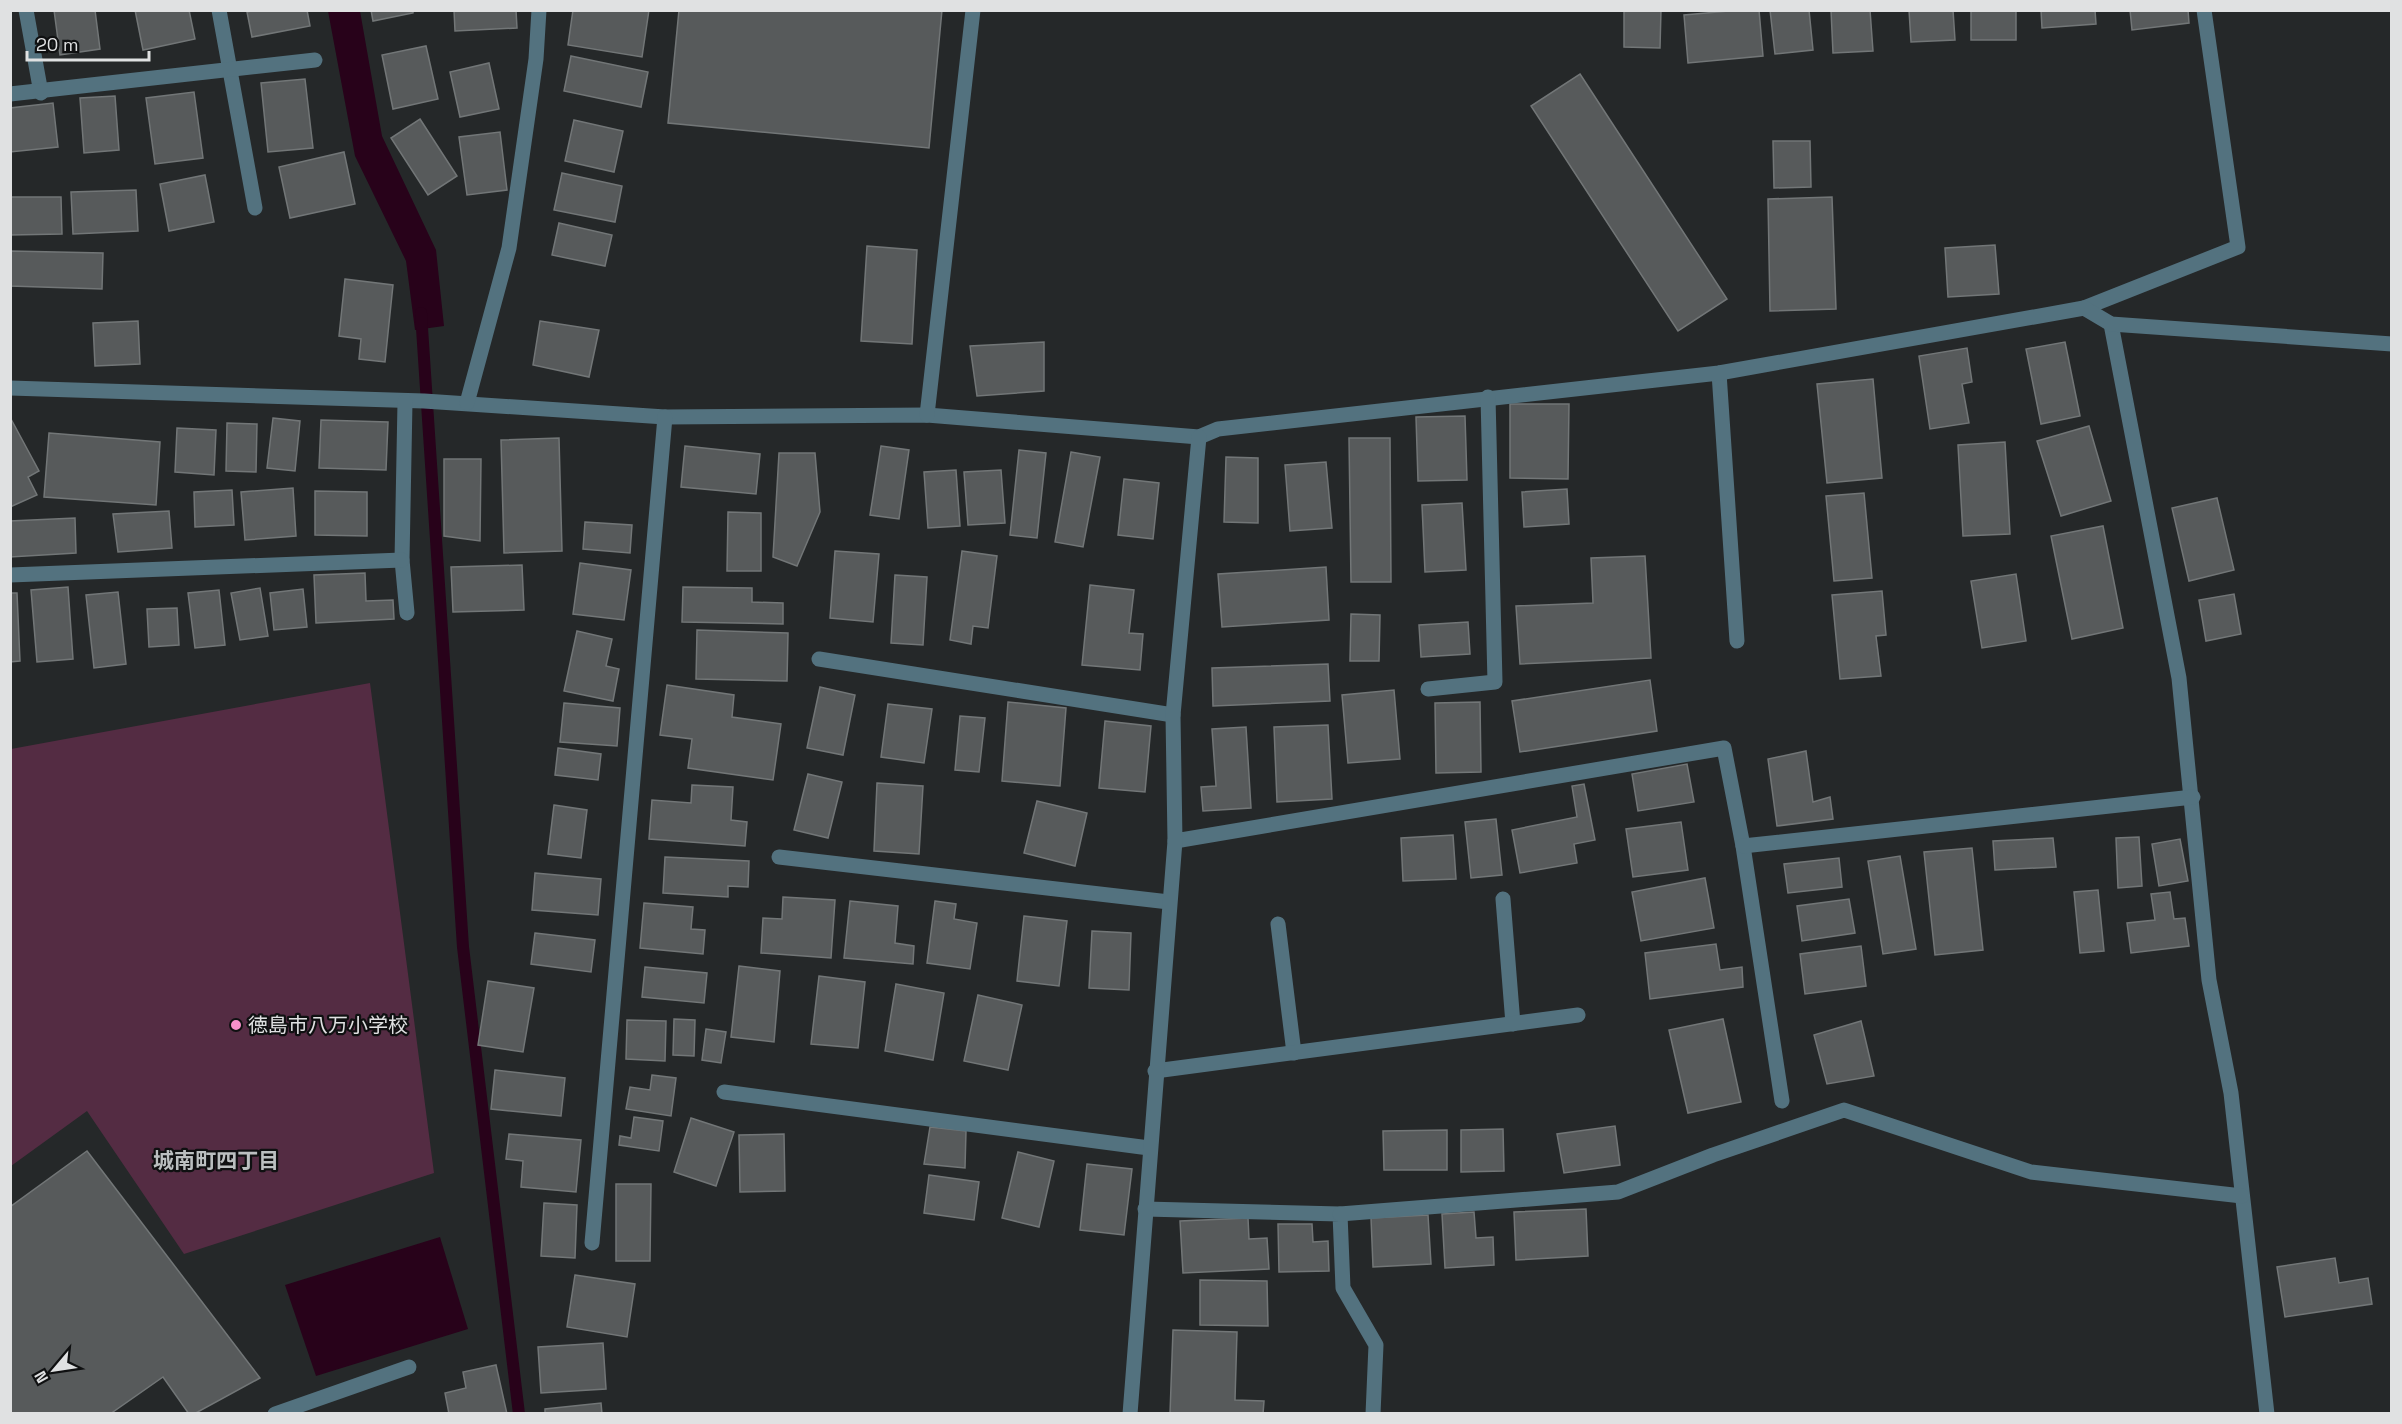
<svg xmlns="http://www.w3.org/2000/svg" width="2402" height="1424" viewBox="0 0 2402 1424" font-family="'Space Grotesk','Noto Sans JP',sans-serif">
<rect width="100%" height="100%" fill="#252829"/>
<path fill="#542c43" d="M370 683 434 1173 184 1254 87 1111 11 1166V749Z"/>
<g fill="#28021a">
<path d="M328 11H360L382 136 436 250 444 326 415 330 406 261 355 156Z"/>
<path d="M440 1237 468 1329 316 1376 285 1285Z"/>
</g>
<g fill="none" stroke-linecap="round" stroke-linejoin="round">
<path stroke="#28021a" stroke-width="12" d="M421 313 463 947 519 1414"/>
</g>
<g fill="#575a5b" stroke="#727677" stroke-width="1.5">
<path d="M54 10H95L100 49 60 55Z"/>
<path d="M135 10H189L195 39 143 50Z"/>
<path d="M255 10H307L310 26 252 37 247 12Z"/>
<path d="M371 10H413V13L373 21Z"/>
<path d="M454 10H516L517 28 455 31Z"/>
<path d="M573 10H649L642 57 568 45Z"/>
<path d="M679 10H942L929 148 668 123Z"/>
<path d="M1624 10H1661L1660 48 1624 47Z"/>
<path d="M1740 10H1759L1763 56 1688 63 1684 15Z"/>
<path d="M1770 10H1809L1813 50 1775 54Z"/>
<path d="M1831 10H1870L1873 51 1833 53Z"/>
<path d="M1909 10H1953L1955 40 1911 42Z"/>
<rect x="1971" y="10" width="45" height="30"/>
<path d="M2041 10H2095L2096 24 2042 28Z"/>
<path d="M2130 10H2188L2189 23 2132 30Z"/>
<path d="M426 46 438 99 393 109 382 55Z"/>
<path d="M571 56 648 72 641 107 564 91Z"/>
<path d="M489 63 499 109 460 117 450 72Z"/>
<path d="M1580 74 1727 299 1678 331 1531 106Z"/>
<path d="M305 79 313 148 268 152 261 83Z"/>
<path d="M194 92 203 158 155 164 146 98Z"/>
<path d="M115 96 119 150 84 153 80 98Z"/>
<path d="M53 103 58 147 10 152V108Z"/>
<path d="M420 119 457 176 428 195 391 138Z"/>
<path d="M574 120 623 131 614 172 565 161Z"/>
<path d="M500 132 507 190 467 195 459 137Z"/>
<path d="M1773 141H1810L1811 187 1774 188Z"/>
<path d="M344 152 355 204 290 218 279 167Z"/>
<path d="M562 173 622 186 615 222 554 210Z"/>
<path d="M205 175 214 222 169 231 160 184Z"/>
<path d="M136 190 138 231 73 234 71 192Z"/>
<path d="M10 197H61L62 234 10 235Z"/>
<path d="M1832 197 1836 309 1770 311 1768 199Z"/>
<path d="M559 223 612 235 605 266 552 255Z"/>
<path d="M1995 245 1999 294 1948 297 1945 248Z"/>
<path d="M867 246 917 250 912 344 861 341Z"/>
<path d="M10 251 103 253 102 289 10 286Z"/>
<path d="M345 279 393 285 385 362 359 359 361 339 339 336Z"/>
<path d="M138 321 140 364 95 366 93 323Z"/>
<path d="M540 321 599 330 589 377 533 365Z"/>
<path d="M1044 342V391L977 396 970 346Z"/>
<path d="M2065 342 2080 416 2041 424 2026 349Z"/>
<path d="M1967 348 1972 382 1962 384 1969 423 1930 429 1919 356Z"/>
<path d="M1873 379 1882 478 1827 483 1817 384Z"/>
<path d="M1510 404H1569L1568 479 1510 478Z"/>
<path d="M1465 416 1467 480 1418 481 1416 417Z"/>
<path d="M273 418 300 421 295 471 267 468Z"/>
<path d="M11 419 39 471 28 477 37 495 10 507Z"/>
<path d="M321 420 388 422 386 470 319 468Z"/>
<path d="M227 423 257 424 256 472 226 471Z"/>
<path d="M2089 426 2111 501 2061 516 2037 441Z"/>
<path d="M177 428 216 430 214 475 175 472Z"/>
<path d="M49 433 160 442 156 505 44 497Z"/>
<path d="M559 438 562 551 504 553 501 440Z"/>
<path d="M1349 438H1390L1391 582H1351Z"/>
<path d="M2005 442 2010 534 1963 536 1958 445Z"/>
<path d="M685 446 760 454 756 494 681 487Z"/>
<path d="M881 446 909 450 899 519 870 515Z"/>
<path d="M1019 450 1046 453 1037 538 1010 535Z"/>
<path d="M1071 452 1100 457 1083 547 1055 542Z"/>
<path d="M779 453H815L820 512 797 566 773 557Z"/>
<path d="M1226 457 1258 458V523L1224 522Z"/>
<path d="M444 459H481L480 541 444 536Z"/>
<path d="M1326 462 1332 528 1290 531 1285 465Z"/>
<path d="M956 470 960 526 928 528 924 472Z"/>
<path d="M1001 470 1005 523 968 525 964 472Z"/>
<path d="M1124 479 1159 483 1153 539 1118 535Z"/>
<path d="M293 488 296 536 245 540 241 492Z"/>
<path d="M1567 489 1569 524 1524 527 1522 492Z"/>
<path d="M232 490 234 525 195 527 194 492Z"/>
<path d="M315 491 367 492V536L315 535Z"/>
<path d="M1864 493 1872 578 1834 581 1826 496Z"/>
<path d="M2217 498 2234 570 2189 581 2172 508Z"/>
<path d="M1462 503 1466 570 1425 572 1422 505Z"/>
<path d="M169 511 172 548 118 552 113 514Z"/>
<path d="M728 512 761 513V571H727Z"/>
<path d="M75 518 76 553 10 557V521Z"/>
<path d="M585 522 632 525 630 553 583 549Z"/>
<path d="M2103 526 2123 628 2072 639 2051 536Z"/>
<path d="M835 551 879 554 873 622 830 618Z"/>
<path d="M962 551 997 556 988 628 973 626 971 644 950 640Z"/>
<path d="M1645 556 1651 658 1520 664 1516 606 1593 603 1591 558Z"/>
<path d="M580 563 631 570 624 620 573 614Z"/>
<path d="M522 565 524 610 453 612 451 567Z"/>
<path d="M1326 567 1329 620 1222 627 1218 574Z"/>
<path d="M365 573 366 601 393 600 394 619 316 623 314 575Z"/>
<path d="M2016 574 2026 641 1982 648 1971 581Z"/>
<path d="M895 575 927 577 923 645 891 643Z"/>
<path d="M1090 585 1134 590 1129 633 1143 634 1140 670 1082 665Z"/>
<path d="M68 587 73 659 37 662 31 590Z"/>
<path d="M683 587 752 588V602L783 603V624L682 622Z"/>
<path d="M260 588 268 636 240 640 231 593Z"/>
<path d="M303 589 307 627 274 630 270 593Z"/>
<path d="M219 590 225 645 195 648 188 593Z"/>
<path d="M1882 591 1886 635 1876 636 1881 676 1840 679 1832 595Z"/>
<path d="M118 592 126 664 94 668 86 595Z"/>
<path d="M10 593H17L20 661 10 662Z"/>
<path d="M2234 594 2241 634 2206 641 2199 600Z"/>
<path d="M177 608 179 645 149 647 147 609Z"/>
<path d="M1351 614 1380 615 1379 661H1350Z"/>
<path d="M1468 622 1470 654 1421 657 1419 625Z"/>
<path d="M697 630 788 633 787 681 696 679Z"/>
<path d="M577 631 612 639 606 666 619 669 613 701 564 691Z"/>
<path d="M1328 664 1330 701 1213 706 1212 668Z"/>
<path d="M1650 680 1657 731 1520 752 1512 701Z"/>
<path d="M667 685 734 695 732 717 781 724 773 780 688 768 692 739 660 735Z"/>
<path d="M820 687 855 695 843 755 807 748Z"/>
<path d="M1394 690 1400 759 1348 763 1342 695Z"/>
<path d="M1008 702 1066 708 1060 786 1002 781Z"/>
<path d="M1480 702 1481 772 1436 773 1435 703Z"/>
<path d="M564 703 620 708 617 746 560 742Z"/>
<path d="M888 704 932 709 924 763 881 757Z"/>
<path d="M960 716 985 718 979 772 955 770Z"/>
<path d="M1105 721 1151 726 1145 792 1099 788Z"/>
<path d="M1328 725 1332 799 1277 802 1274 727Z"/>
<path d="M1246 727 1251 808 1203 811 1201 787 1216 786 1212 729Z"/>
<path d="M558 748 601 754 598 780 555 775Z"/>
<path d="M1806 751 1813 802 1830 797 1833 819 1777 826 1768 759Z"/>
<path d="M1687 764 1694 802 1638 811 1632 774Z"/>
<path d="M808 774 842 782 828 838 794 830Z"/>
<path d="M877 783 923 786 919 854 874 851Z"/>
<path d="M1584 784 1595 840 1574 844 1577 863 1520 873 1512 830 1577 817 1572 786Z"/>
<path d="M692 785 733 787 731 820 747 822 745 846 649 839 652 800 691 803Z"/>
<path d="M1037 801 1087 813 1075 866 1024 853Z"/>
<path d="M554 805 587 810 581 858 548 854Z"/>
<path d="M1496 819 1502 875 1471 878 1465 822Z"/>
<path d="M1681 822 1688 870 1633 877 1626 829Z"/>
<path d="M1453 835 1456 879 1403 881 1401 838Z"/>
<path d="M2139 837 2142 886 2118 888 2116 838Z"/>
<path d="M2053 838 2056 867 1995 870 1993 841Z"/>
<path d="M2180 839 2188 881 2159 886 2152 844Z"/>
<path d="M1972 848 1983 950 1935 955 1924 852Z"/>
<path d="M1900 856 1916 949 1883 954 1868 861Z"/>
<path d="M665 857 749 861 748 887 728 886V897L663 893Z"/>
<path d="M1839 858 1842 887 1788 893 1784 864Z"/>
<path d="M535 873 601 879 598 915 532 910Z"/>
<path d="M1705 878 1714 928 1641 941 1632 892Z"/>
<path d="M2098 890 2104 951 2080 953 2074 892Z"/>
<path d="M2170 892 2174 919 2185 918 2189 946 2131 953 2127 923 2155 920 2151 894Z"/>
<path d="M783 897 835 900 831 958 761 953 763 918 782 919Z"/>
<path d="M1849 899 1855 933 1802 941 1797 906Z"/>
<path d="M850 901 898 906 895 943 914 946 913 964 844 958Z"/>
<path d="M935 901 956 904 954 919 977 923 970 969 927 963Z"/>
<path d="M644 903 693 907 691 929 705 930 703 954 640 948Z"/>
<path d="M1024 916 1067 921 1059 986 1017 981Z"/>
<path d="M1092 931 1131 933 1129 990 1089 988Z"/>
<path d="M535 933 595 940 591 972 531 964Z"/>
<path d="M1716 944 1720 970 1742 967 1743 987 1650 999 1645 953Z"/>
<path d="M1861 946 1866 986 1805 994 1800 954Z"/>
<path d="M739 966 780 971 774 1042 731 1037Z"/>
<path d="M645 967 707 973 704 1003 642 997Z"/>
<path d="M819 976 865 982 858 1048 811 1044Z"/>
<path d="M488 981 534 988 523 1052 478 1045Z"/>
<path d="M896 984 944 993 933 1060 885 1051Z"/>
<path d="M978 995 1022 1005 1008 1070 964 1061Z"/>
<path d="M674 1019 695 1020 694 1056 673 1055Z"/>
<path d="M1723 1019 1741 1102 1688 1113 1669 1030Z"/>
<path d="M627 1020 666 1021 665 1061 626 1059Z"/>
<path d="M1861 1021 1874 1076 1827 1084 1814 1035Z"/>
<path d="M706 1029 726 1032 721 1063 702 1060Z"/>
<path d="M495 1070 565 1078 561 1116 491 1109Z"/>
<path d="M652 1075 676 1078 671 1116 626 1109 630 1087 650 1090Z"/>
<path d="M634 1117 663 1121 659 1151 619 1145 620 1136 631 1138Z"/>
<path d="M691 1118 734 1132 716 1186 674 1172Z"/>
<path d="M1615 1126 1620 1165 1564 1173 1557 1134Z"/>
<path d="M930 1127 966 1131 965 1168 924 1164Z"/>
<path d="M1503 1129 1504 1171 1461 1172V1130Z"/>
<path d="M1447 1130V1170H1384L1383 1131Z"/>
<path d="M509 1134 581 1140 576 1192 521 1187 523 1161 506 1159Z"/>
<path d="M784 1134 785 1191 740 1192 739 1135Z"/>
<path d="M87 1151 260 1378 194 1414H189L163 1377 110 1414H10V1207Z"/>
<path d="M1018 1152 1054 1161 1039 1227 1002 1218Z"/>
<path d="M1087 1164 1132 1169 1124 1235 1080 1230Z"/>
<path d="M929 1175 979 1182 974 1220 924 1213Z"/>
<path d="M616 1184H651L650 1261H616Z"/>
<path d="M544 1203 577 1205 575 1258 541 1256Z"/>
<path d="M1586 1209 1588 1256 1516 1260 1514 1212Z"/>
<path d="M1474 1212 1476 1238 1493 1237 1494 1265 1445 1268 1442 1214Z"/>
<path d="M1428 1215 1431 1264 1373 1267 1371 1218Z"/>
<path d="M1248 1218 1249 1239 1267 1238 1269 1269 1183 1273 1180 1221Z"/>
<path d="M1278 1224H1312L1313 1242 1328 1241 1329 1271 1279 1272Z"/>
<path d="M2335 1258 2339 1283 2368 1278 2372 1304 2285 1317 2277 1267Z"/>
<path d="M575 1275 635 1284 627 1337 567 1327Z"/>
<path d="M1200 1280 1267 1281 1268 1326 1200 1325Z"/>
<path d="M1173 1330 1237 1332 1235 1400 1264 1401 1263 1414H1170Z"/>
<path d="M603 1343 606 1389 541 1393 538 1347Z"/>
<path d="M496 1365 507 1414H449L445 1393 466 1388 463 1372Z"/>
<path d="M601 1403 602 1414H545V1409Z"/>
</g>
<g fill="none" stroke-linecap="round" stroke-linejoin="round">
<g stroke="#53727f" stroke-width="15">
<path d="M26 10 41 93"/>
<path d="M219 10 255 208"/>
<path d="M10 94 315 60"/>
<path d="M2084 308 2238 247 2204 10"/>
<path d="M2111 324 2179 678 2209 980 2231 1093 2267 1414"/>
<path d="M1719 373 1737 641"/>
<path d="M10 388 424 401 665 417 927 415 1199 437 1218 429 1719 373 2084 308 2111 324 2392 344"/>
<path d="M405 402 402 560 407 613"/>
<path d="M467 403 509 248 536 59 539 10"/>
<path d="M927 415 973 10"/>
<path d="M10 575 402 560"/>
<path d="M819 659 1173 715"/>
<path d="M1428 689 1495 682 1488 397"/>
<path d="M1175 841 1724 748 1743 846 1782 1101"/>
<path d="M1743 846 2193 797"/>
<path d="M779 857 1169 902"/>
<path d="M1503 899 1513 1024"/>
<path d="M1278 924 1294 1053"/>
<path d="M1155 1071 1578 1015"/>
<path d="M724 1092 1149 1148"/>
<path d="M1145 1209 1340 1214 1343 1288 1376 1345 1373 1414"/>
<path d="M1340 1214 1618 1192 1713 1155 1844 1110 2031 1172 2242 1196"/>
<path d="M592 1243 665 417"/>
<path d="M275 1414 409 1367"/>
<path d="M1130 1414 1175 841 1173 715 1199 437"/>
</g>
</g>
<circle fill="#f890cc" stroke="#0f1011" stroke-width="2" cx="236" cy="1025" r="6"/>
<g text-anchor="middle" stroke-width="4.5" stroke-linejoin="round" paint-order="stroke">
<g font-size="20" fill="#e0e1e2" stroke="#0f1011" text-anchor="start">
<text x="248" y="1032">徳島市八万小学校</text>
</g>
<g font-size="21" font-weight="bold" fill="#bbbfc0" stroke="#0f1011">
<text x="216" y="1168">城南町四丁目</text>
</g>
</g>
<rect width="2402" height="1424" fill="none" stroke="#e0e1e2" stroke-width="24"/>
<g transform="translate(54 1370) rotate(241)" stroke="#0f1011" stroke-width="4.5" paint-order="stroke">
<path d="M0-4.5L10 22L0 15L-10 22Z" fill="#e0e1e2"/>
<text y="-9" font-size="16" font-weight="bold" text-anchor="middle" fill="#e0e1e2">N</text>
</g>
<path d="M27 51v9h122v-9" fill="none" stroke="#e0e1e2" stroke-width="3"/>
<text x="36" y="51" font-size="18" fill="#e0e1e2" stroke="#0f1011" stroke-width="4.5" paint-order="stroke">20 m</text>
</svg>
